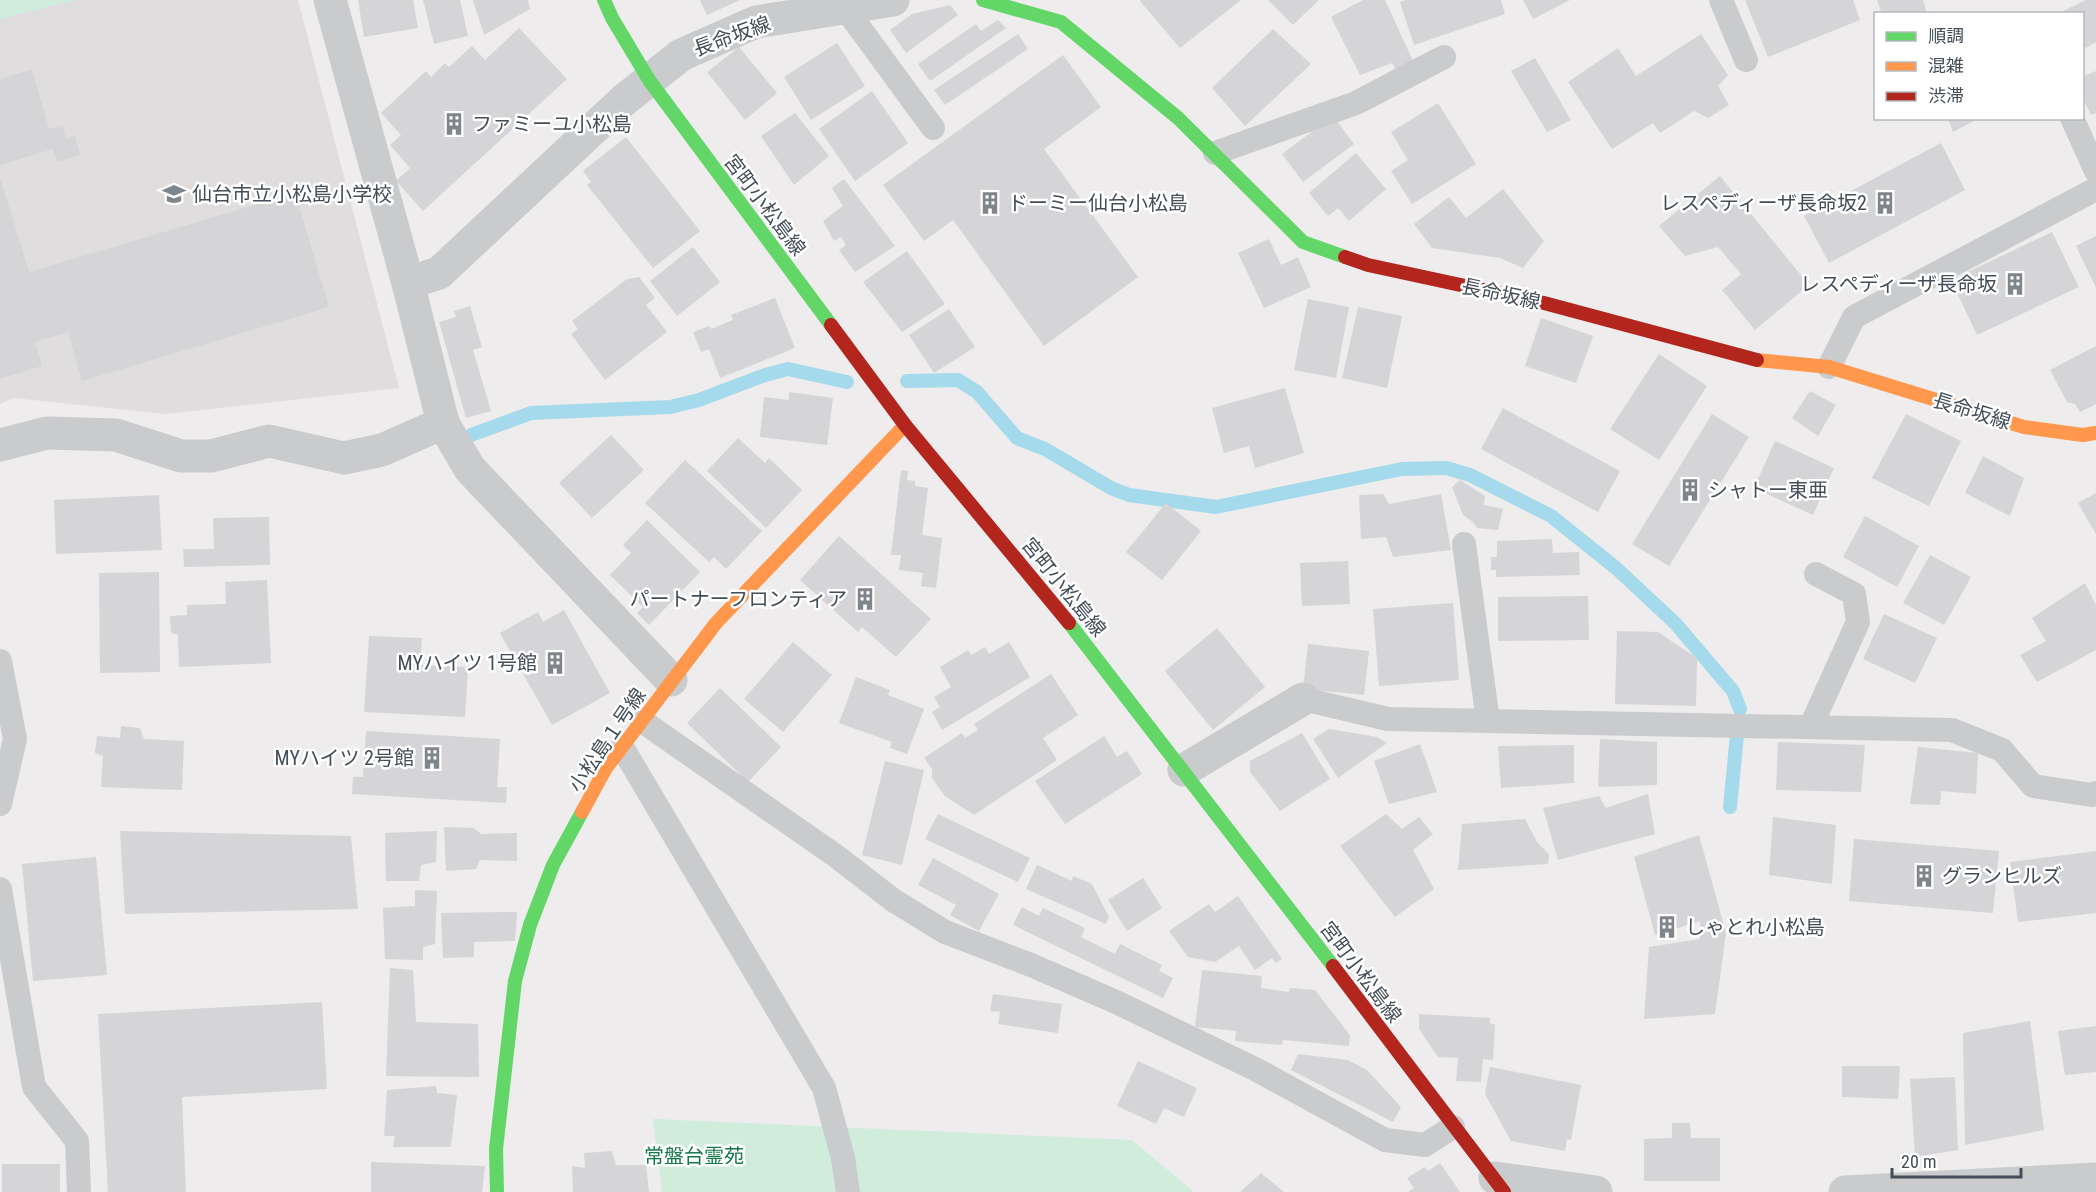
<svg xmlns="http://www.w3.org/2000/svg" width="2096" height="1192" viewBox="0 0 2096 1192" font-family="'Roboto Condensed','Noto Sans JP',sans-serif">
<rect width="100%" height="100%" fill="#eeecec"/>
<path fill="#e0ddde" d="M0 0H298L399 388 166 414 13 398 0 404Z"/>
<g fill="#d0eddc">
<path d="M0 0H76L0 19Z"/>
<path d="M653 1119 1132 1140 1194 1192H662Z"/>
</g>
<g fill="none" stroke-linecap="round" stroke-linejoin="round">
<g stroke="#a4daeb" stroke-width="14">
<path d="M907 381 958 380 977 392 1017 438 1045 449 1111 488 1129 495 1216 507 1402 469 1446 468 1470 475 1551 516 1616 568 1675 623 1733 691 1740 709"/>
<path d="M471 435 531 413 670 407 699 400 765 375 788 369 847 382"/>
<path d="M1730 807 1737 735"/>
</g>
</g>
<g fill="#d5d4d7">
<path d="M358 0H413L418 28 364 37Z"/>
<path d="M423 0H460L468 36 434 44Z"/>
<path d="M473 0H528L530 9 484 35Z"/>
<path d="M700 0H740L707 15Z"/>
<path d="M1141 0H1241L1180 48 1140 1Z"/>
<path d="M1268 0H1319L1293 25Z"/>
<path d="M1363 0H1385L1413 61 1397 71 1392 63 1360 75 1331 17Z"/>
<path d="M1406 0H1501L1505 14 1414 45 1400 2Z"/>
<path d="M1523 0H1570L1533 19Z"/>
<path d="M1745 0H1853L1860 20 1768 57Z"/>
<path d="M1877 0H1923L1927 13 1882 14Z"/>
<path d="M2086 0H2096V42L2082 50V14H2057Z"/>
<path d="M950 5 958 15 906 53 890 30 912 14Z"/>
<path d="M998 20 1006 28 930 81 918 64 976 24 981 31Z"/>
<path d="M519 28 567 79 423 211 396 181 410 168 390 145 401 135 381 113 426 71 431 77 445 63 449 67 472 46 485 60Z"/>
<path d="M1273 29 1311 64 1245 126 1212 88Z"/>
<path d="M1018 34 1028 49 945 105 934 90Z"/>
<path d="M1701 34 1728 75 1718 86 1729 105 1708 118 1694 111 1660 133 1653 123 1612 149 1568 82 1618 48 1636 76Z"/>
<path d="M837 43 865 86 811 120 784 77Z"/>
<path d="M739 47 777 93 745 120 707 72Z"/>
<path d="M1063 55 1101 107 1044 149 1138 277 1044 346 953 220 924 241 883 185Z"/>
<path d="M1535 58 1571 120 1547 132 1511 71Z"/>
<path d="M32 69 49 129 63 125 66 139 75 136 80 155 57 162 53 149 0 165V79Z"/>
<path d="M2096 71V113L2091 115 2082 97V77Z"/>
<path d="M872 91 908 143 855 181 819 129Z"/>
<path d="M1438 103 1476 164 1412 204 1391 171 1408 160 1391 132Z"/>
<path d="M795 113 829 156 794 185 761 136Z"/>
<path d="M1333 116 1354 144 1303 182 1282 154Z"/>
<path d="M1948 118H1979L1953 132Z"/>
<path d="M626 137 700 231 653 268 587 185 591 182 583 171Z"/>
<path d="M1941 143 1965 190 1829 263 1804 216Z"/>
<path d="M1356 153 1386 189 1349 221 1338 208 1328 216 1309 193Z"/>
<path d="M1720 176 1809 285 1755 330 1722 290 1741 274 1718 247 1685 256 1659 226Z"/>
<path d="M0 177 29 272 295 193 329 307 82 381 68 332 35 342 42 366 0 379Z"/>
<path d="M844 179 895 246 855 272 839 250 846 245 841 237 834 241 823 221 843 206 832 188Z"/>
<path d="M1503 189 1544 241 1523 268 1500 258 1432 248 1414 224 1449 197 1466 218Z"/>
<path d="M2052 232 2079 287 1977 335 1951 280Z"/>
<path d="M2096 236V288L2076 246Z"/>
<path d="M1269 239 1281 265 1298 257 1311 287 1264 308 1238 253Z"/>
<path d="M693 247 720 282 677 316 650 281Z"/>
<path d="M907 251 945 304 902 332 863 282Z"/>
<path d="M639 277 655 298 646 305 667 332 605 380 571 334 578 329 572 321 627 279Z"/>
<path d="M775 298 795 348 720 378 709 349 701 352 693 332 709 326 711 329 733 320 731 315Z"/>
<path d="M1308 299 1349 307 1336 378 1294 370Z"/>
<path d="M470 306 482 347 473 350 491 411 466 418 439 322 456 317 454 311Z"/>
<path d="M1358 307 1402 316 1387 388 1342 378Z"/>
<path d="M949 309 975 347 934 373 909 335Z"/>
<path d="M1541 318 1593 336 1576 383 1525 366Z"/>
<path d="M2096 346V404L2080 412 2075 404 2067 402 2050 370Z"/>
<path d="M1659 354 1707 386 1659 460 1610 429Z"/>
<path d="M1285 388 1304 453 1255 468 1249 446 1224 453 1212 408Z"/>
<path d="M1810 391 1836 405 1818 436 1792 418Z"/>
<path d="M789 392 833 398 827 445 760 437 764 397 789 400Z"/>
<path d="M1503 408 1620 471 1598 512 1481 449Z"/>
<path d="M1712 414 1749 437 1669 566 1632 544Z"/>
<path d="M1906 414 1961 441 1929 506 1872 478Z"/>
<path d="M611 435 644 470 592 518 559 483Z"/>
<path d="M738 438 765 463 769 458 802 490 766 528 707 471Z"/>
<path d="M1775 441 1834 468 1813 515 1754 488Z"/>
<path d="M1983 456 2024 478 2010 516 1965 493Z"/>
<path d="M685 460 762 531 726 569 714 557 709 562 645 503Z"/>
<path d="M901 470 908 471 907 480 915 481V486L928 488 922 535 942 538 936 588 921 586 923 573 899 570 901 555H891Z"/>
<path d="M1460 480 1485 496 1484 505 1503 509 1498 530 1477 528 1473 522 1463 515 1452 487Z"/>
<path d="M2096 493V534L2078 503Z"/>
<path d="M1383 494 1389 504 1441 494 1451 550 1393 557 1386 537 1361 539 1359 495Z"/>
<path d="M159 495 162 550 56 554 54 500Z"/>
<path d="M1166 503 1201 531 1162 580 1126 552Z"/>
<path d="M1865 516 1919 546 1897 587 1843 557Z"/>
<path d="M269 517 270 565 184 567 183 549H214L213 518Z"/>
<path d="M647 520 700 572 649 625 637 613 643 607 610 575 631 553 623 545Z"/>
<path d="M839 536 931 619 896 657 862 627 858 632 800 580Z"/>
<path d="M1552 539 1553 553 1579 552 1580 575 1496 577V570H1491V557H1497V541Z"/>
<path d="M1930 555 1971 577 1944 625 1903 603Z"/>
<path d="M1348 561 1350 604 1302 606 1300 563Z"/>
<path d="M159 572 160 672 100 673 99 573Z"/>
<path d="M267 580 271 663 179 667 178 635 171 633 170 616 187 615V605L226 604 225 582Z"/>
<path d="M2085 583 2096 605V650L2037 682 2020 655 2046 641 2032 618Z"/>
<path d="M1588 596 1589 640 1498 641V597Z"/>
<path d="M1453 603 1459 680 1379 686 1373 609Z"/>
<path d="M564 610 610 693 552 725 500 633 538 612 543 622Z"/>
<path d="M1884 614 1937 638 1915 683 1863 659Z"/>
<path d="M1217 628 1265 687 1213 730 1165 671Z"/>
<path d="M1617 631 1658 632 1697 658 1696 706 1615 704Z"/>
<path d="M369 636 422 638 420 665 468 667 465 717 364 712Z"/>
<path d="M793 642 832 675 783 732 744 699Z"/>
<path d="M1009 642 1030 677 942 730 932 712 940 707 934 697 951 687 940 667 968 650 971 655 985 647 989 654Z"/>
<path d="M1308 644 1369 651 1364 695 1303 689Z"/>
<path d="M1051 674 1078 715 1043 738 1057 760 974 815 945 796 932 778V769L924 758 962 733 965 738 978 730 974 724Z"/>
<path d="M856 677 890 690 888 695 924 709 907 754 890 748 892 742 839 723Z"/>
<path d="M720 688 781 747 748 782 687 723Z"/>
<path d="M121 726 140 728 144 739 184 741 182 790 101 787 103 756 95 753 97 736 120 738Z"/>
<path d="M1329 729 1377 737 1387 743 1338 778 1313 739Z"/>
<path d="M366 731 500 739 497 787H507L506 803 352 794 353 777H363Z"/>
<path d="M1302 733 1330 779 1280 811 1250 772V761Z"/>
<path d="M1104 736 1117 757 1127 751 1142 774 1065 824 1035 781Z"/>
<path d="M1600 739 1657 742V785L1598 787Z"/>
<path d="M1778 742 1865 745 1861 792 1776 790Z"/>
<path d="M1420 744 1437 792 1389 804 1374 761Z"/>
<path d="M1574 745V783L1501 788 1498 746Z"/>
<path d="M1918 747 1978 753 1976 794 1941 791 1940 805 1910 804Z"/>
<path d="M885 761 924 770 902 865 862 855Z"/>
<path d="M1648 794 1655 834 1558 860 1543 808 1599 796 1606 808Z"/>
<path d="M938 814 1030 858 1018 882 925 839Z"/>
<path d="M1386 814 1402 829 1419 817 1433 834 1413 850 1434 889 1395 917 1340 846Z"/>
<path d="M1773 817 1836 825 1832 884 1769 875Z"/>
<path d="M1525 819 1537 842 1549 854 1548 864 1458 870 1462 824Z"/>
<path d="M444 827 474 828 481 834 517 833V861L480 860 476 869 446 871Z"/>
<path d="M120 831 351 836 358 909 125 914Z"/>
<path d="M437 831 436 862 421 865 419 881H386L385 833Z"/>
<path d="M1699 835 1726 933 1715 1014 1644 1019 1649 947 1700 939V921L1655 935 1634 857Z"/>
<path d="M1854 839 1999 851 1993 913 1849 901Z"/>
<path d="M2096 851V913L2018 922 2010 862Z"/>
<path d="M96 857 107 975 33 981 22 864Z"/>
<path d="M933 858 999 894 979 931 950 915 956 905 918 885Z"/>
<path d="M1037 865 1072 881 1073 876 1092 884 1109 917 1106 924 1026 889Z"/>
<path d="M1143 878 1162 908 1127 931 1108 900Z"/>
<path d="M415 890 437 891 435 944 423 947V960L385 959 383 908 415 906Z"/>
<path d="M1238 896 1282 959 1276 963 1272 958 1255 970 1239 946 1215 962 1188 957 1169 931 1209 904 1215 912Z"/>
<path d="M1022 907 1039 916 1043 908 1085 928 1081 937 1115 954 1120 944 1162 965 1159 971 1173 978 1163 998 1013 925Z"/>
<path d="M517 912 515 941 474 942V957L443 958 441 913Z"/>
<path d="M390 968 413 970 416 1022 478 1024 479 1077 386 1076Z"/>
<path d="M1202 970 1262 976 1261 988 1289 992 1290 988 1315 990 1350 1035 1349 1046 1283 1040 1282 1045 1235 1041 1236 1031 1195 1027Z"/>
<path d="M993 994 1062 1004 1058 1033 998 1024 1000 1012 990 1011Z"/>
<path d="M322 1002 327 1089 182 1097 186 1192H108L98 1014Z"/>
<path d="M1419 1014 1490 1018V1024H1495L1493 1060 1483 1059 1481 1082 1456 1081 1458 1058 1438 1057 1419 1029Z"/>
<path d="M2030 1021 2044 1130 1965 1145 1963 1033Z"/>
<path d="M2096 1026V1072L2065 1075 2058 1031Z"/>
<path d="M1298 1054 1348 1060 1367 1070 1401 1107 1393 1122 1291 1070Z"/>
<path d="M1138 1061 1197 1088 1184 1117 1164 1108 1156 1124 1117 1106Z"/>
<path d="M1842 1066H1900L1898 1099 1842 1097Z"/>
<path d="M1490 1067 1581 1085 1571 1140 1567 1139 1565 1151 1511 1141 1485 1094Z"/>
<path d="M1955 1077 1958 1150 1915 1157 1910 1079Z"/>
<path d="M436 1086 437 1093 457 1095 451 1147H393L395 1136H384L387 1090Z"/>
<path d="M1672 1123H1690L1691 1138H1720V1181H1644V1139L1672 1138Z"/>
<path d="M612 1151 616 1165H646L649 1192H573L572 1166 585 1168 584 1153Z"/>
<path d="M371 1162 485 1166 482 1192H371Z"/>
<path d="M1440 1163 1460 1192H1408L1414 1188 1407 1178 1425 1167 1428 1171Z"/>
<rect x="2" y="1164" width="58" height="28"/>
<path d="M1261 1173 1284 1192H1240Z"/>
</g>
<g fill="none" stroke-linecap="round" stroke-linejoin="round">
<g stroke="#c9cbcd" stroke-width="24">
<path d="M1721 0 1746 60"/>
<path d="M845 8 933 128"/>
<path d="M2072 118 2096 171"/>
<path d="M1215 153 1356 103 1444 57"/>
<path d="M1829 367 1854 317 2096 189"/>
<path d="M1464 544 1488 721"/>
<path d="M0 661 15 739 0 804"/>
<path d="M1303 699 1388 719 1952 730 2002 750 2033 786 2092 795 2096 793"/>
<path d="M642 721 836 856 893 900 945 932 1031 965 1116 1002 1255 1069 1385 1140 1425 1145 1453 1127"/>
<path d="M1811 726 1858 622 1854 594 1816 574"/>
<path d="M622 747 824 1088 843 1158 848 1192"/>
<path d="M0 889 34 1087 77 1141 79 1192"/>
</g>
<g stroke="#c9cbcd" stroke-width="33">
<path d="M330 0 408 283 443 423"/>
<path d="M408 283 439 273 624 100 681 55 756 22 893 0"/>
<path d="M0 445 47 433 116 435 181 456H211L269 441 344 458 382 450 443 423 470 469 671 680"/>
<path d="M1184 770 1303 699"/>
<path d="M1495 1178 1596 1192"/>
<path d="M1845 1192 2096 1179"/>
</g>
<g stroke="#63d668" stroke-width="14">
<path d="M604 0 612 18 649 80 831 325"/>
<path d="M983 0 1061 22 1178 118 1303 242 1345 257"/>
<path d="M1069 623 1333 966"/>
<path d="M497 1192 496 1149 515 981 530 925 553 865 582 812"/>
</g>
<g stroke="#ff974d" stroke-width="14">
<path d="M1757 360 1829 367 2024 427 2083 435 2096 433"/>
<path d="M582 812 606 768 716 623 905 425"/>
</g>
<g stroke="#b3261e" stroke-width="14">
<path d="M1345 257 1368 265 1544 303 1757 360"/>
<path d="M831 325 905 425 1069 623"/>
<path d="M1333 966 1504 1192"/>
</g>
</g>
<defs>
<g id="building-bare" transform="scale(1.8)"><path d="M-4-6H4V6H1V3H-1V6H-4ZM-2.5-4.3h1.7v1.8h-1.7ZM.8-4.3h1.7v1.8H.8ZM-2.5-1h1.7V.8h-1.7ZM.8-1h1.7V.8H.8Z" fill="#80858c" stroke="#fff" stroke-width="2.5" paint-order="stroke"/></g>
<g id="school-bare" transform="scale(1.8)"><path d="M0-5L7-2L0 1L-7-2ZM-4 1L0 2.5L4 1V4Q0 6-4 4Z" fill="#80858c" stroke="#fff" stroke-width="2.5" paint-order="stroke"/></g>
</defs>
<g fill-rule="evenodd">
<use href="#building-bare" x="454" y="124"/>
<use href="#school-bare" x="174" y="194"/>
<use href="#building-bare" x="990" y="203"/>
<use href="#building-bare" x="1885" y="203"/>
<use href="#building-bare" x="2015" y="284"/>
<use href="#building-bare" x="1690" y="490"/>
<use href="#building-bare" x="865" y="599"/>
<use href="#building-bare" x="555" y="663"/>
<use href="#building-bare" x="432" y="758"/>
<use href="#building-bare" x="1924" y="876"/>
<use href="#building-bare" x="1667" y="927"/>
</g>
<g text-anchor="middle" stroke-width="5" stroke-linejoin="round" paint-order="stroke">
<g font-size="20" fill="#444e59" stroke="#fff">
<text transform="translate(732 36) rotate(-20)" y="7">長命坂線</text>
<text transform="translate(765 205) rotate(53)" y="7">宮町小松島線</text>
<text transform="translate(1501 294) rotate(12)" y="7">長命坂線</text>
<text transform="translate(1972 411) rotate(17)" y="7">長命坂線</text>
<text transform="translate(1064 587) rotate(51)" y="7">宮町小松島線</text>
<text transform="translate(607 740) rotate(-56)" y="7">小松島１号線</text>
<text transform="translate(1361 972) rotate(53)" y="7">宮町小松島線</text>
</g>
<g font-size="20" fill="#444e59" stroke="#fff" text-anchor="start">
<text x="472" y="131">ファミーユ小松島</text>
<text x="192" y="201">仙台市立小松島小学校</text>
<text x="1008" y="210">ドーミー仙台小松島</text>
<text x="1867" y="210" text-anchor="end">レスペディーザ長命坂2</text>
<text x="1997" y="291" text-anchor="end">レスペディーザ長命坂</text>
<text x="1708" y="497">シャトー東亜</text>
<text x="847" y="606" text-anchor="end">パートナーフロンティア</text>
<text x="537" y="670" text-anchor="end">MYハイツ 1号館</text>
<text x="414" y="765" text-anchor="end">MYハイツ 2号館</text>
<text x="1942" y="883">グランヒルズ</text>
<text x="1685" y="934">しゃとれ小松島</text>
</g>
<g font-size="20" fill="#16794a" stroke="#fff">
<text x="694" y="1163">常盤台霊苑</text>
</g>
</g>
<rect x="1874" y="12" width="210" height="108" fill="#ffffff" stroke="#b4b8bd" stroke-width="1.5"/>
<rect x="1886" y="32" width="30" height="9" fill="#63d668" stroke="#b4b8bd" stroke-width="1.5"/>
<text x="1928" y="42" font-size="18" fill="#444e59">順調</text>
<rect x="1886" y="62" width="30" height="9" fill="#ff974d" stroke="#b4b8bd" stroke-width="1.5"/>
<text x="1928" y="72" font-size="18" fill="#444e59">混雑</text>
<rect x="1886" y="92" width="30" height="9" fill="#b3261e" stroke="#b4b8bd" stroke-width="1.5"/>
<text x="1928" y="102" font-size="18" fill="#444e59">渋滞</text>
<path d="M1892 1168v9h129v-9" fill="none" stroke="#444e59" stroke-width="3"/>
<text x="1901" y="1168" font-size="18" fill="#444e59" stroke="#ffffff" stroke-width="4.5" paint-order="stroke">20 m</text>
</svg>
